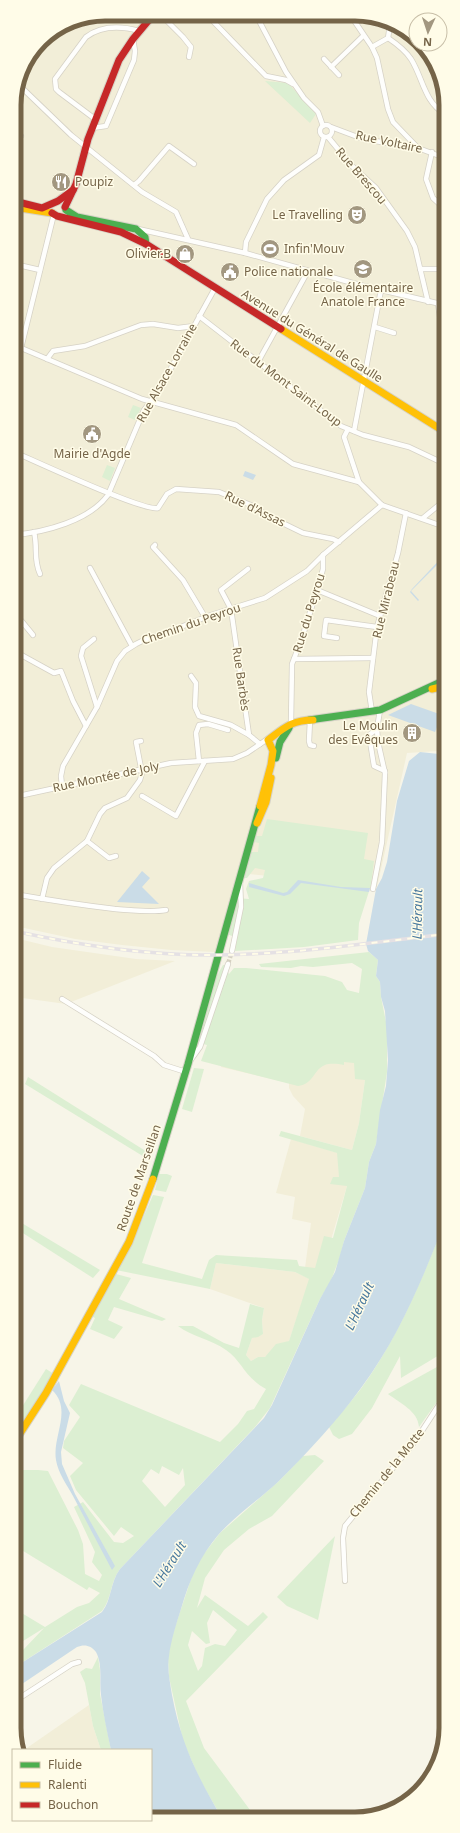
<svg xmlns="http://www.w3.org/2000/svg" width="460" height="1833" viewBox="0 0 460 1833" font-family="'Noto Sans',sans-serif">
<rect width="100%" height="100%" fill="#f7f5e8"/>
<g fill="#f2eed8">
<path d="M105 14 373 16 416 40V44L423 45 445 93V724L438 751 407 753 377 887 239 873 215 952 171 950 122 945 75 939 15 926 14 99 21 70 41 40 70 21Z"/>
<path d="M15 938 52 947 136 959 175 961 66 1004 15 997Z"/>
<path d="M231 1029 351 1040 365 1080 359 1123 352 1150 300 1136 305 1109 293 1096 289 1088V1083L221 1067Z"/>
<path d="M291 1139 338 1153 347 1186 322 1270 305 1268 311 1223 292 1219 295 1197 276 1193Z"/>
<path d="M216 1263 295 1272 310 1279 289 1341 265 1357H258L251 1361 246 1355 252 1338 263 1334 262 1320 264 1308 210 1289Z"/>
<path d="M89 1705 93 1726 101 1750H24Z"/>
</g>
<g fill="#dcefd2" fill-rule="evenodd">
<path d="M265 81 288 83 316 114 310 123Z"/>
<path d="M133 405 141 408 135 420 128 417Z"/>
<path d="M107 465 115 468 110 481 102 477Z"/>
<path d="M267 819 368 833 364 859 374 861 371 885 359 923 358 940 304 947 235 951 237 938 227 934 237 898 249 899 246 889 249 881 263 878 265 870 255 868 247 878H242L250 852H258L259 843 254 842 255 836H262Z"/>
<path d="M369 952 378 960 376 976 380 982 381 997 387 1027V1072L376 1144 369 1162 365 1188 344 1241 340 1257 330 1283 320 1299 270 1408 255 1427 120 1569C110 1582 112 1598 102 1611L15 1667V1655L23 1650 44 1628 15 1646V1609L45 1627 77 1607 89 1603 100 1593 89 1587 87 1590 15 1546V1470H38L48 1471 78 1530 83 1544 85 1574 99 1581 102 1575 92 1562 95 1552 74 1507 83 1502 114 1542 123 1543 134 1536 121 1527 114 1536 76 1490 70 1476 83 1463 63 1448 64 1441 80 1417 69 1405 81 1384 220 1442 238 1424 247 1411 254 1409 266 1389C245 1378 242 1361 226 1350 211 1339 192 1337 178 1326H193L224 1343 239 1348 250 1304 264 1308 262 1320 263 1334 258 1337 252 1338 246 1355 251 1361 258 1357H265L276 1344 289 1341 309 1279 295 1272 216 1263 210 1289 116 1270 136 1234 153 1195 164 1197 142 1263 202 1279 209 1260 216 1255 297 1260 299 1266 315 1268 324 1236 333 1238 347 1186 330 1184 333 1177H339L337 1153 279 1136 281 1131 352 1150 359 1123 365 1080 355 1079 354 1063 344 1062V1065C338 1064 331 1063 325 1065 313 1070 314 1084 298 1086L201 1061 207 1045 196 1042 214 981 223 965H225L229 974 234 968H246L325 976 342 982 347 990 359 993 362 969 352 963 313 967 301 966 291 968 261 967 259 964ZM162 1466 179 1475 183 1468 185 1485 165 1507 142 1481 151 1469 159 1474Z"/>
<path d="M194 1068 204 1069 192 1112 182 1109Z"/>
<path d="M28 1077 144 1150 147 1152 146 1158 25 1084Z"/>
<path d="M159 1174H167L172 1176 166 1192 155 1190Z"/>
<path d="M15 1219 100 1270 93 1278 15 1228Z"/>
<path d="M446 1219V1274L440 1286H446V1354H441L401 1378 400 1356 372 1408 352 1434 339 1439 333 1435 329 1427C339 1415 350 1403 360 1390 398 1338 422 1279 446 1219Z"/>
<path d="M116 1274 131 1278 119 1299 166 1319 162 1321 114 1307 108 1320 123 1327 114 1339 90 1329 95 1318 91 1316Z"/>
<path d="M446 1362V1389L419 1427C418 1411 400 1403 388 1394Z"/>
<path d="M46 1369 54 1374 15 1435V1418Z"/>
<path d="M315 1455 324 1461 272 1516 249 1529 224 1550 205 1578 197 1608 205 1595 248 1626 263 1612 268 1617 186 1701 204 1748 256 1818H222L201 1782 183 1741 169 1677 168 1658 171 1639 192 1576 201 1557 210 1546 220 1533 279 1481 303 1456ZM213 1610 237 1630 225 1646 215 1644 205 1648 202 1666 198 1671 188 1645 192 1631 206 1644 210 1643 207 1623Z"/>
<path d="M335 1536 318 1620 287 1606 277 1597Z"/>
<path d="M98 1657 100 1670V1694L111 1750H101L93 1726 85 1683 80 1672 86 1668 92 1669Z"/>
</g>
<g fill="#cadce7">
<path d="M245 471 256 475 253 480 243 476Z"/>
<path d="M445 554V557L411 591 419 600 418 601 410 592 412 589Z"/>
<path d="M411 704 442 715 435 732 388 715Z"/>
<path d="M445 731 446 1219C423 1278 399 1337 361 1388 337 1421 308 1452 279 1481 260 1499 237 1514 219 1534 200 1556 189 1581 181 1609 176 1625 171 1640 169 1656 167 1669 170 1682 172 1695 181 1743 197 1776 222 1818L151 1817V1750H111C107 1732 103 1713 101 1695 99 1681 103 1665 96 1652 91 1645 84 1644 77 1647L22 1684 18 1679 15 1681V1667L102 1612C112 1599 110 1582 120 1569L264 1418 272 1405 320 1299 335 1272 344 1241 365 1188 369 1162 376 1144 380 1110 386 1086 388 1060 385 1011 381 997 380 982 376 976 378 960 368 951 366 944 376 889 382 878 387 862 397 801 409 761 420 752 439 754Z"/>
<path d="M142 871 150 878 142 887 159 904 117 902Z"/>
<path d="M298 880 341 887 370 888 369 892 301 883 290 894 284 896 249 887V883L283 893 287 892Z"/>
<path d="M59 1381 64 1401 70 1413 61 1452 62 1464 75 1494 115 1566 112 1570C99 1545 86 1521 73 1496 67 1485 58 1473 56 1460 52 1436 73 1410 52 1390Z"/>
</g>
<g fill="none" stroke-linecap="round" stroke-linejoin="round">
<path stroke="#d6d1c0" stroke-width="4.5" stroke-dasharray="4.5 2" stroke-linecap="butt" d="M228 964 232 951"/>
<g stroke="#d6d2c6" stroke-width="6">
<g id="street">
<path d="M160 14 183 37 191 47 189 57"/>
<path d="M207 15 266 76 286 80 293 84"/>
<path d="M256 15 286 72 304 98 318 112 323 126"/>
<path d="M351 16 372 47 377 58 388 109 393 122 418 148"/>
<path d="M388 38C397 44 405 50 411 59 423 78 424 102 445 114"/>
<path d="M388 38 390 25"/>
<path d="M372 47 388 38"/>
<path d="M324 59 339 75"/>
<path d="M331 67 363 36"/>
<path d="M18 84 71 135 142 192 176 212 188 239"/>
<path d="M95 119 59 92 56 89 55 79 86 37C101 26 121 26 139 31"/>
<circle cx="326" cy="131" r="6"/>
<path d="M331 127 363 139 418 148 445 158"/>
<path d="M92 128 106 126 134 60 135 51 133 39"/>
<path d="M328 137 352 166 376 188 407 231 415 247 428 302"/>
<path d="M14 142 21 136"/>
<path d="M432 152 426 179 433 198 445 209"/>
<path d="M134 185 139 181 169 146 194 164"/>
<path d="M138 229 245 253 360 285 445 305"/>
<path d="M245 253 246 242 267 199 284 180 319 155 324 137"/>
<path d="M14 264 40 270"/>
<path d="M420 269H445"/>
<path d="M438 304 440 317 445 326"/>
<path d="M199 316 341 426 363 435 409 447 445 464"/>
<path d="M375 327 394 333"/>
<path d="M14 345 142 399 236 425 293 464 359 482"/>
<path d="M21 348 54 214"/>
<path d="M47 359 53 351 85 346 141 325 153 324 178 328 194 326"/>
<path d="M258 362 308 271"/>
<path d="M348 429 344 437 359 482 382 505 445 527"/>
<path d="M354 431 381 290"/>
<path d="M14 452C35 461 144 512 158 508L167 494 176 489 219 492 253 506 268 516 303 533 333 539 339 542"/>
<path d="M423 518 445 500"/>
<path d="M34 532C38 548 33 559 40 574"/>
<path d="M14 535C45 532 89 521 108 495L144 410 159 390 215 288"/>
<path d="M155 545 153 547 183 580 205 617"/>
<path d="M90 568 132 646"/>
<path d="M248 569 221 590 231 609 249 735 260 744"/>
<path d="M317 590 380 616"/>
<path d="M14 612 33 635"/>
<path d="M337 638 324 636 326 620 377 627"/>
<path d="M94 639 83 648 81 656 97 707"/>
<path d="M14 651 54 673 61 671 73 701 86 726"/>
<path d="M294 659 373 658"/>
<path d="M191 676 196 683 195 707 199 716 231 725 249 735"/>
<path d="M372 712 369 692 377 627 398 553 406 513"/>
<path d="M310 720 309 741 310 745 314 746"/>
<path d="M291 723 292 664 302 638 317 590 323 569V555L382 505"/>
<path d="M377 729 369 735 374 766 385 771V773"/>
<path d="M199 761 196 733 199 725 208 724 228 730"/>
<path d="M62 786 61 776 63 766 97 707 117 661 125 651 136 644 146 639 163 634 211 615 265 598 307 571 323 555"/>
<path d="M142 796 176 816 205 761"/>
<path d="M14 797 171 763 233 759 247 753 269 738"/>
<path d="M87 841 109 858 116 856"/>
<path d="M373 889 382 842 385 773 378 742 377 729 380 710"/>
<path d="M14 894C48 900 81 905 115 909 132 910 149 913 166 910"/>
<path d="M42 899 47 878 54 868 87 841 100 814 105 808 127 798 140 780 142 773 136 742 141 741"/>
<path d="M232 951 241 907 240 881"/>
<path d="M62 999 154 1056 164 1065 186 1072"/>
<path d="M190 1061 200 1047 228 964"/>
<path d="M345 1581 343 1538 345 1526 416 1440 446 1394"/>
<path d="M15 1701 72 1664 79 1662"/>
</g>
</g>
<g stroke="#d6d2c6" stroke-width="9">
<g id="fast">
<path d="M66 210 77 217 136 229 145 237 146 244"/>
<path d="M309 720 380 710 445 680"/>
<path d="M276 758 280 742 289 728"/>
<path d="M153 1179 188 1064 260 806"/>
</g>
</g>
<g stroke="#d6d2c6" stroke-width="9">
<g id="slow">
<path d="M14 207 52 213"/>
<path d="M281 329 445 432"/>
<path d="M432 689 445 686"/>
<path d="M260 806 271 765 273 751 268 740C284 728 292 720 313 720"/>
<path d="M257 823 266 802 271 778"/>
<path d="M15 1441 46 1393 129 1242 153 1179"/>
</g>
</g>
<g stroke="#d6d2c6" stroke-width="9">
<g id="jam">
<path d="M14 201 42 208 58 201 73 190"/>
<path d="M65 207 76 184 88 139 119 60 133 39 154 14"/>
<path d="M52 213 57 216 121 232 146 244 281 329"/>
</g>
</g>
<use href="#street" stroke="#fefefc" stroke-width="4.5"/>
<use href="#fast" stroke="#4caf50" stroke-width="7"/>
<use href="#slow" stroke="#ffc107" stroke-width="7"/>
<use href="#jam" stroke="#c62828" stroke-width="7"/>
<g stroke="#e5e1e4" stroke-width="3.5">
<path id="rail" d="M14 931C82 946 150 956 219 955 295 954 370 943 446 934"/>
</g>
<use href="#rail" stroke="#fffce8" stroke-width="2" stroke-dasharray="6" stroke-linecap="butt"/>
</g>
<defs>
<g id="restaurant-disc" transform="scale(1)"><circle r="9.5" fill="#a29780" stroke="#fffce8"/><path d="M-5-6h1v4h1v-4h1v4h1v-4h1v5L-1.5 .5V6h-2V.5L-5-1ZM5-6V6H3V1.5H1.5Q1.5-4 5-6Z" fill="#fff"/></g>
<g id="theatre-disc" transform="scale(1)"><circle r="9.5" fill="#a29780" stroke="#fffce8"/><path d="M-5-5.5Q0-4 5-5.5V0Q5 5 0 6Q-5 5-5 0ZM-3.3-2.5H-1v1.5H-3.3ZM1-2.5H3.3v1.5H1ZM-2.8 1Q0 5.5 2.8 1Z" fill="#fff"/></g>
<g id="stadium-disc" transform="scale(1)"><circle r="9.5" fill="#a29780" stroke="#fffce8"/><path d="M0-5a6.5 5 0 1 0 0 10a6.5 5 0 1 0 0-10ZM-3.5-1.8h7v3.6h-7Z" fill="#fff"/></g>
<g id="shop-disc" transform="scale(1)"><circle r="9.5" fill="#a29780" stroke="#fffce8"/><path d="M-5-2.5h2.3a2.7 3.5 0 0 1 5.4 0H5L5.5 6h-11ZM-1.5-2.5h3a1.5 2.3 0 0 0-3 0Z" fill="#fff"/></g>
<g id="school-disc" transform="scale(1)"><circle r="9.5" fill="#a29780" stroke="#fffce8"/><path d="M0-5L7-2L0 1L-7-2ZM-4 1L0 2.5L4 1V4Q0 6-4 4Z" fill="#fff"/></g>
<g id="civic-disc" transform="scale(1)"><circle r="9.5" fill="#a29780" stroke="#fffce8"/><path d="M-.6-6.5H3V-4.5H.6V-3L4-1V1h2V6H-6V1h2V-1L-.6-3ZM-1.2 2.5V6h2.4V2.5Z" fill="#fff"/></g>
<g id="building-disc" transform="scale(1)"><circle r="9.5" fill="#a29780" stroke="#fffce8"/><path d="M-4-6H4V6H1V3H-1V6H-4ZM-2.5-4.3h1.7v1.8h-1.7ZM.8-4.3h1.7v1.8H.8ZM-2.5-1h1.7V.8h-1.7ZM.8-1h1.7V.8H.8Z" fill="#fff"/></g>
</defs>
<g fill-rule="evenodd">
<use href="#restaurant-disc" x="61" y="182"/>
<use href="#theatre-disc" x="357" y="215"/>
<use href="#stadium-disc" x="270" y="249"/>
<use href="#shop-disc" x="185" y="254"/>
<use href="#school-disc" x="363" y="269"/>
<use href="#civic-disc" x="230" y="272"/>
<use href="#civic-disc" x="92" y="434"/>
<use href="#building-disc" x="412" y="733"/>
</g>
<g text-anchor="middle" stroke-width="3" stroke-linejoin="round" paint-order="stroke">
<g font-size="12" fill="#756448" stroke="#fffce8">
<text transform="translate(389 142) rotate(12)" y="4">Rue Voltaire</text>
<text transform="translate(361 176) rotate(49)" y="4">Rue Brescou</text>
<text transform="translate(312 336) rotate(32)" y="4">Avenue du Général de Gaulle</text>
<text transform="translate(167 373) rotate(-61)" y="4">Rue Alsace Lorraine</text>
<text transform="translate(286 383) rotate(37)" y="4">Rue du Mont Saint-Loup</text>
<text transform="translate(255 509) rotate(26)" y="4">Rue d'Assas</text>
<text transform="translate(386 600) rotate(-76)" y="4">Rue Mirabeau</text>
<text transform="translate(309 613) rotate(-73)" y="4">Rue du Peyrou</text>
<text transform="translate(191 624) rotate(-19)" y="4">Chemin du Peyrou</text>
<text transform="translate(241 679) rotate(82)" y="4">Rue Barbès</text>
<text transform="translate(106 777) rotate(-12)" y="4">Rue Montée de Joly</text>
<text transform="translate(139 1178) rotate(-71)" y="4">Route de Marseillan</text>
<text transform="translate(387 1473) rotate(-51)" y="4">Chemin de la Motte</text>
</g>
<g font-size="12" fill="#756448" stroke="#fffce8" text-anchor="start">
<text x="75" y="186">Poupiz</text>
<text x="343" y="219" text-anchor="end">Le Travelling</text>
<text x="284" y="253">Infin'Mouv</text>
<text x="171" y="258" text-anchor="end">Olivier.B</text>
<text x="244" y="276">Police nationale</text>
<text x="363" y="292" text-anchor="middle">École élémentaire<tspan x="363" dy="14">Anatole France</tspan></text>
<text x="92" y="458" text-anchor="middle">Mairie d'Agde</text>
<text x="398" y="730" text-anchor="end">Le Moulin<tspan x="398" dy="14">des Evêques</tspan></text>
</g>
<g font-size="13" font-style="italic" fill="#49799e" stroke="#fffce8">
<text transform="translate(417 914) rotate(-89)" y="5">L'Hérault</text>
<text transform="translate(359 1306) rotate(-65)" y="5">L'Hérault</text>
<text transform="translate(169 1564) rotate(-58)" y="5">L'Hérault</text>
</g>
</g>
<path d="M0 0H460V1833H0ZM105 21H355A84 84 0 0 1 439 105V1728A84 84 0 0 1 355 1812H105A84 84 0 0 1 21 1728V105A84 84 0 0 1 105 21Z" fill="#fffce8" fill-rule="evenodd"/>
<path fill="none" stroke="#756448" stroke-width="5" d="M105 21H355A84 84 0 0 1 439 105V1728A84 84 0 0 1 355 1812H105A84 84 0 0 1 21 1728V105A84 84 0 0 1 105 21Z"/>
<rect x="12" y="1749" width="140" height="72" fill="#fffce8" stroke="#c8bfa8"/>
<rect x="20" y="1762" width="20" height="6" fill="#4caf50" stroke="#c8bfa8"/>
<text x="48" y="1769" font-size="12" fill="#756448">Fluide</text>
<rect x="20" y="1782" width="20" height="6" fill="#ffc107" stroke="#c8bfa8"/>
<text x="48" y="1789" font-size="12" fill="#756448">Ralenti</text>
<rect x="20" y="1802" width="20" height="6" fill="#c62828" stroke="#c8bfa8"/>
<text x="48" y="1809" font-size="12" fill="#756448">Bouchon</text>
<g transform="translate(428 32) rotate(183)"><circle r="19" fill="#fffce8" stroke="#c8bfa8"/>
<path d="M0-3L7 15L0 10L-7 15Z" fill="#a29780"/>
<text y="-6" font-size="11" font-weight="bold" text-anchor="middle" fill="#756448">N</text>
</g>
</svg>
